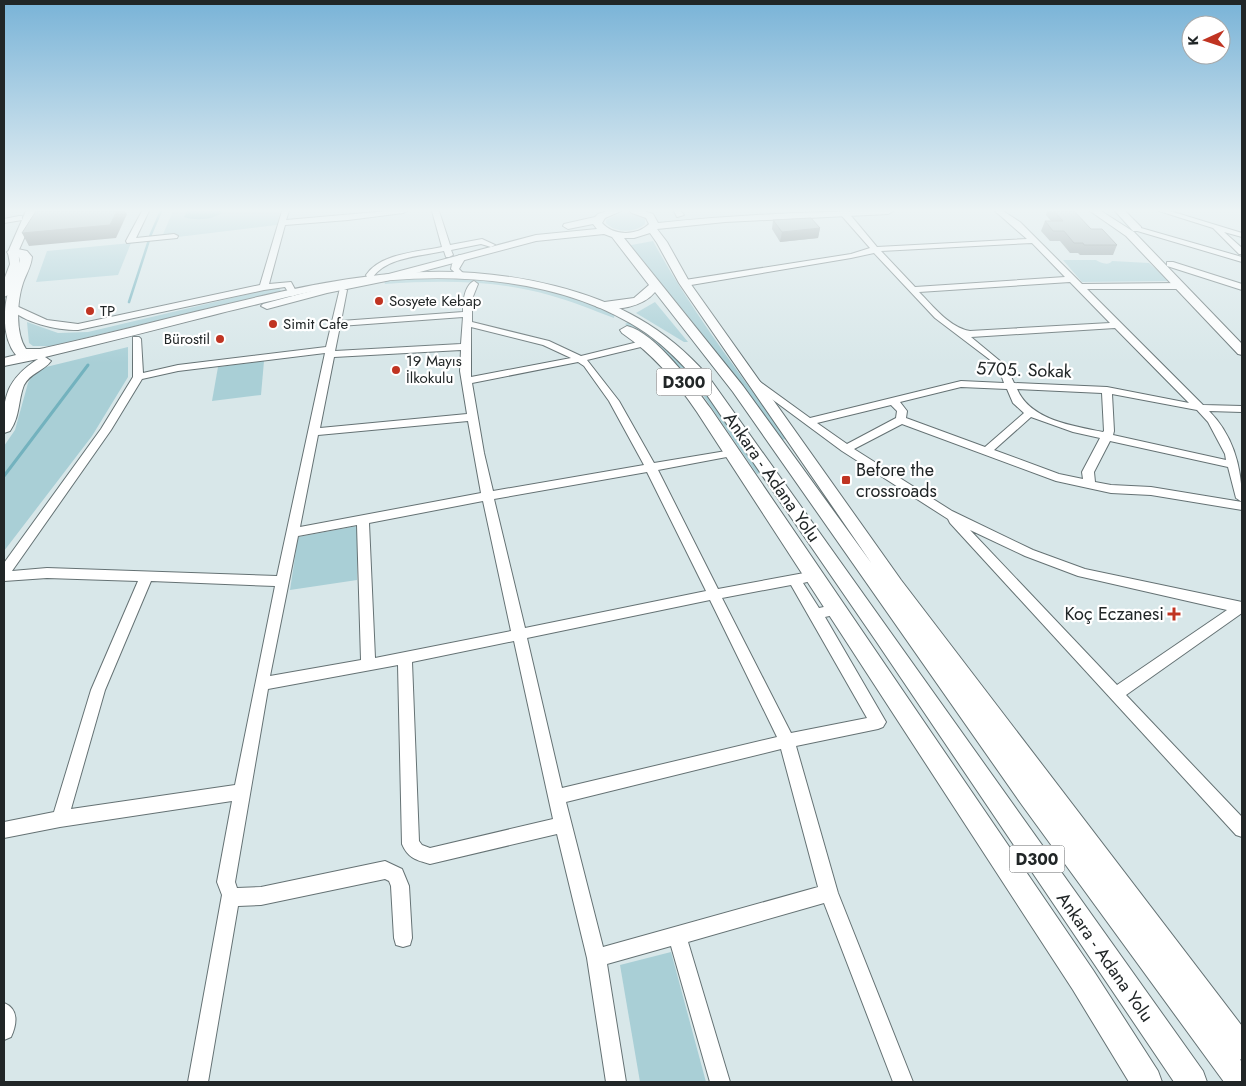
<svg xmlns="http://www.w3.org/2000/svg" width="1246" height="1086" viewBox="0 0 1246 1086" font-family="Jost,sans-serif">
<rect width="100%" height="100%" fill="#d8e7e9"/>
<g fill="#a9cfd6">
<path d="M173 211H280L277 225 161 239Z"/>
<path d="M631 213 645 219V224C635 233 615 233 606 223V220L618 214Z"/>
<path d="M653 241C691 311 741 375 787 439L780 440C732 373 684 305 626 246Z"/>
<path d="M131 243 118 275 36 282 47 251Z"/>
<path d="M1063 260H1096C1100 263 1109 266 1112 261L1149 263 1169 281 1082 282Z"/>
<path d="M402 278C457 278 514 278 567 294 583 299 599 306 615 312L614 318C593 310 571 301 549 295 496 280 440 280 385 284L384 281Z"/>
<path d="M278 287 281 291 51 346H33L29 343 27 322 58 333 88 332Z"/>
<path d="M655 302 688 342H684L636 313Z"/>
<path d="M631 321 679 355 762 472 757 474 698 388 670 360 625 324Z"/>
<path d="M128 347V377L92 436 4 551V446L15 430 28 383 33 374 46 367Z"/>
<path d="M264 361 261 395 212 401 218 367Z"/>
<path d="M357 526V580L290 590 298 537Z"/>
<path d="M671 952 706 1082H640L620 965Z"/>
</g>
<path fill="#73b2be" d="M187 211H223C215 220 196 221 184 217Z"/>
<g fill="none" stroke-linecap="round" stroke-linejoin="round">
<path stroke="#73b2be" stroke-width="2.5" d="M129 302 151 234 161 211"/>
<path stroke="#73b2be" stroke-width="3" d="M4 476 88 365"/>
<g stroke="#657274" stroke-width="2">
<g id="minor">
<path d="M142 211H149L136 238 174 234 178 236 177 238 127 243 126 241Z"/>
<path d="M282 211H289L286 220 388 211H407L403 213 348 220 285 225 269 284 291 282 297 293 293 296 290 295 285 287 264 290 78 330C56 330 24 323 8 307L12 304 47 320 78 324 260 285Z"/>
<path d="M432 211H439L450 245 482 239 495 245 491 247 481 244 451 250 453 255 449 257H446L444 251C422 256 387 257 373 277H367L366 275C381 253 418 252 442 247Z"/>
<path d="M674 211H681L684 215 677 217Z"/>
<path d="M841 211H847L877 247 1027 239 995 211H1003L1020 222 1082 284 1181 283 1185 286 1181 289H1087L1203 405 1242 406V412L1209 411C1234 436 1242 469 1242 502L1236 498 1228 467 1110 441 1094 472 1095 482 1111 485 1151 487 1242 502V510L1151 495 1111 493 1056 481 902 424 854 449 952 511 1033 550 1085 569 1242 602V613L1126 695 1242 817V837L1236 835 950 523 948 519 842 451 750 383 751 381H759L810 418 961 381 1004 383 999 369 989 359 935 318 874 253 851 258 685 286 681 283 685 280 851 254 870 248 841 215ZM1032 243 1065 277 915 287 881 251ZM1070 282 1110 323 970 331C950 328 933 306 919 292ZM1115 328 1189 403 1107 387 1014 383 1006 366 971 337ZM961 387 1007 389 1013 403 1024 413 985 447 906 418 907 411 900 402ZM1017 389 1102 393 1104 431 1103 432C1073 426 1030 420 1017 389ZM1112 394 1197 410 1208 422 1225 454 1226 460 1113 435 1114 431ZM891 405 897 411 896 418 847 444 817 423ZM1031 417 1073 432 1100 438 1082 472 1083 479 1059 474 994 450ZM970 530 1025 556 1078 576 1227 610 1117 685Z"/>
<path d="M1159 211H1170L1242 233V237L1224 232 1242 248V254H1239L1213 228Z"/>
<path d="M19 216H22V220L4 223V219Z"/>
<path d="M1134 226 1242 257V262L1134 230Z"/>
<path d="M459 255 466 257 459 269 465 275 461 278 451 269 452 264Z"/>
<path d="M1167 262H1173L1242 284V290L1167 266Z"/>
<path d="M474 281 478 284 472 299V322L549 341 581 356 646 340 649 341V345L587 360 619 401 654 463 732 450 738 453 732 456 658 470 718 589 815 571 820 573 822 576 820 579 803 583 819 608 838 604 843 605 845 609 843 613 825 617 886 722 883 727 878 729 796 746 838 893 913 1082H893L824 903 688 942 730 1082H710L671 946 607 964 626 1082H606L587 958 557 834 430 864C416 860 408 858 402 844L398 665 268 689 235 882 237 888 261 887 385 861 402 869 409 886 412 938 410 945 403 947 396 945 394 938 391 886 389 881 385 879 261 905 238 906 208 1082H188L222 895 217 882 232 801 60 827 4 838V822L54 812 91 690 138 581 47 578 4 581V563L101 429 133 377V337H139L141 339 143 373 178 365 326 347 340 288 347 290 341 321 463 312C463 302 464 286 474 281ZM463 317 461 344 335 351 340 326ZM471 327 543 345 571 358 471 377ZM461 350 460 371 467 414 320 428 334 357ZM325 353 277 576 47 568 12 571 111 430 142 379 178 371ZM578 362 584 366 609 401 644 465 493 491 484 453 472 383ZM468 421 481 493 300 527 318 435ZM647 472 706 591 525 628 494 499ZM483 501 511 631 375 658 369 523ZM357 525 361 660 270 676 298 536ZM151 581 275 586 235 785 71 809 105 690ZM791 585 867 718 791 733 722 598ZM710 600 777 737 562 788 527 638ZM514 641 553 819 430 848 422 845 419 841 412 662ZM781 749 818 887 603 947 566 802Z"/>
<path d="M4 1003C19 1009 17 1024 11 1037L4 1040Z"/>
</g>
</g>
<g stroke="#657274" stroke-width="2">
<g id="major">
<path d="M26 211H36L18 252 20 264 10 294 4 297V280L10 264 8 252Z"/>
<path d="M607 211H621L605 218 602 223C613 236 637 236 649 224L646 218 632 213 630 211H644L653 214 658 223C736 215 814 211 893 211L888 214 725 222 657 229 667 242 690 283 901 580 1242 1026V1060L1240 1059 1242 1063V1082H1224L1022 805 733 392 655 292C643 307 615 312 597 307L595 305 597 303 634 298 649 285 612 237 604 234 536 241 386 281 327 293 267 309 261 306 263 304 326 287 381 276 536 235 597 229 593 224 568 229 563 226 564 224 595 217 598 214ZM650 233 657 243 679 283 872 564 743 386 624 238H634Z"/>
<path d="M1090 211H1101L1134 232 1242 344V355L1238 354 1126 236Z"/>
<path d="M1115 211H1125L1141 227V231H1133Z"/>
</g>
</g>
<g stroke="#657274" stroke-width="2">
<g id="highway">
<path d="M13 248 27 251 32 257C31 267 26 274 23 283 17 301 15 333 26 349H40C100 336 160 320 220 306 335 278 437 256 555 286 618 302 665 327 708 376L1203 1071 1207 1082H1174L876 641 698 382C682 364 666 347 646 333 561 275 440 270 343 286 301 292 261 304 221 313 162 328 104 343 45 357L51 361C44 371 30 373 24 385 18 400 20 417 10 431L4 433C2 397 7 379 38 359L4 366V358L16 355C1 337 3 304 11 283 13 275 18 269 20 261L19 257 9 255 7 252Z"/>
<path d="M627 326C656 333 693 385 711 409L1093 970 1158 1071 1162 1082H1129L1073 990 697 412C676 381 653 354 622 333L620 330Z"/>
</g>
</g>
<use href="#minor" fill="#fff" fill-rule="evenodd"/>
<use href="#major" fill="#fff" fill-rule="evenodd"/>
<use href="#highway" fill="#fff" fill-rule="evenodd"/>
</g>
<g fill="#889396">
<path d="M1047 211H1074L1091 229 1117 245 1113 255H1080L1078 253H1070L1060 241H1050L1041 231 1045 221H1051L1046 215Z"/>
<path d="M773 220 820 228 818 238 780 242 772 229Z"/>
</g>
<g fill="#6f787a">
<path d="M117 211H125L127 214 116 238 29 246 22 233Z"/>
<path d="M820 228 818 238 780 242 782 232Z"/>
</g>
<g fill="#9eabae" stroke="#6f787a">
<path d="M36 211H117L110 225 22 233Z"/>
<path d="M1054 211H1074L1091 229H1102L1117 245H1084L1083 243H1074L1064 231H1053L1045 221H1063Z"/>
<path d="M811 218 820 228 782 232 773 220Z"/>
</g>
<linearGradient id="sky" x2="0" y2="1"><stop stop-color="#79b3d7"/><stop offset="0.58" stop-color="#edf4f5"/><stop offset="1" stop-color="#edf4f5" stop-opacity="0"/></linearGradient>
<rect width="1246" height="363" fill="url(#sky)"/>
<g fill="#c03422" stroke="#fff" stroke-width="2">
<circle cx="379" cy="301" r="5"/>
<circle cx="90" cy="311" r="5"/>
<circle cx="273" cy="324" r="5"/>
<circle cx="220" cy="339" r="5"/>
<circle cx="396" cy="370" r="5"/>
<rect x="841" y="475" width="10" height="10" rx="2.5"/>
<path d="M1171.5 606.5h5v5h5v5h-5v5h-5v-5h-5v-5h5z"/>
</g>
<g text-anchor="middle" stroke-width="4.5" stroke-linejoin="round" paint-order="stroke">
<g font-size="15" fill="#212627" stroke="#fff" text-anchor="start">
<text x="389" y="306">Sosyete Kebap</text>
<text x="100" y="316">TP</text>
<text x="283" y="329">Simit Cafe</text>
<text x="210" y="344" text-anchor="end">Bürostil</text>
<text x="406" y="366">19 Mayıs<tspan x="406" dy="17">İlkokulu</tspan></text>
</g>
<g fill="#fff" stroke="#646768" stroke-width="1">
<rect x="656.5" y="368.5" width="55" height="27" rx="4"/>
<rect x="1009.5" y="845.5" width="55" height="27" rx="4"/>
</g>
<g font-size="16" font-weight="bold" fill="#212627">
<text x="684" y="388">D300</text>
<text x="1037" y="865">D300</text>
</g>
<g font-size="18" fill="#212627" stroke="#fff">
<text transform="translate(1024 370) rotate(2)" y="6">5705. Sokak</text>
<text transform="translate(772 477) rotate(55)" y="6">Ankara - Adana Yolu</text>
<text transform="translate(1105 957) rotate(55)" y="6">Ankara - Adana Yolu</text>
</g>
<g font-size="18" fill="#212627" stroke="#fff" text-anchor="start">
<text x="856" y="476">Before the<tspan x="856" dy="21">crossroads</tspan></text>
<text x="1164" y="620" text-anchor="end">Koç Eczanesi</text>
</g>
</g>
<rect width="1246" height="1086" fill="none" stroke="#212627" stroke-width="10"/>
<g transform="translate(1206 40) rotate(267)"><circle r="24" fill="#ffffff" stroke="#a6a8a9"/>
<path d="M0-4L9 19L0 12L-9 19Z" fill="#c03422"/>
<text y="-8" font-size="14" font-weight="bold" text-anchor="middle" fill="#212627">K</text>
</g>
</svg>
